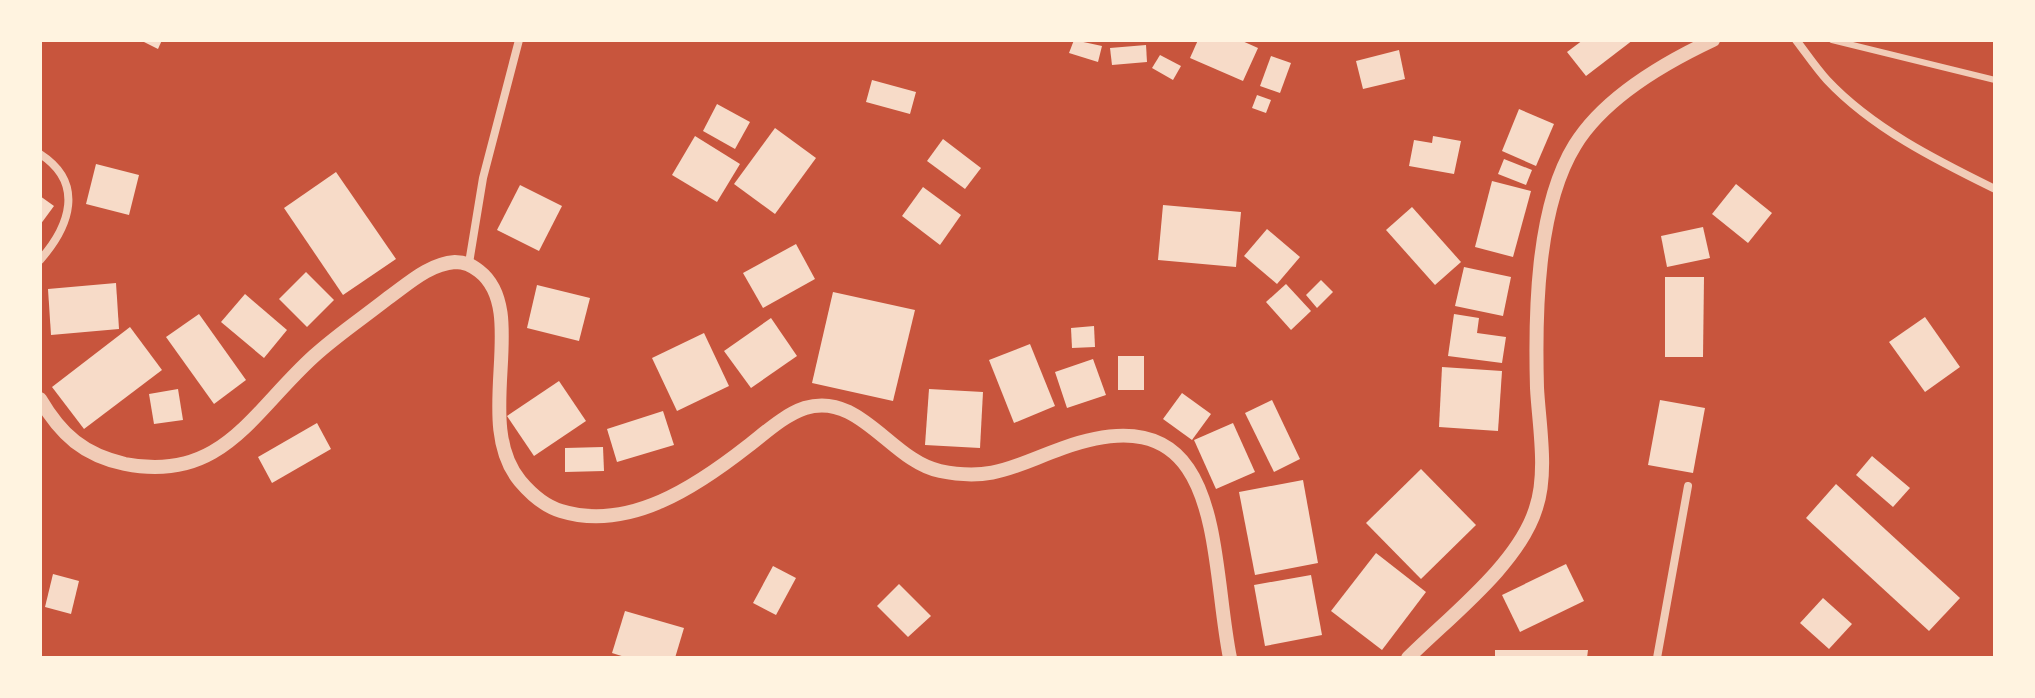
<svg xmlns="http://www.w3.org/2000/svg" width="2035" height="698" viewBox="0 0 2035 698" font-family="Quicksand,sans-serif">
<rect width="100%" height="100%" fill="#c8553d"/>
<g fill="#f7dbc8">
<path d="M140 40H162L158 49Z"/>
<path d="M1074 40 1102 46 1098 62 1069 53Z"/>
<path d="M1198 40H1240L1258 48 1243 81 1190 58Z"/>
<path d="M1583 40H1633L1586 76 1567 52Z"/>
<path d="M1146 45 1147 62 1112 65 1110 48Z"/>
<path d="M1399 50 1405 79 1363 89 1356 61Z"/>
<path d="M1160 55 1181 66 1173 80 1152 68Z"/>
<path d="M1271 56 1291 63 1280 93 1260 86Z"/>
<path d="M872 80 916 92 910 114 866 102Z"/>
<path d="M1257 95 1271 100 1266 113 1252 108Z"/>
<path d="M717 104 750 122 735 149 703 131Z"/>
<path d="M1519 109 1554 124 1536 166 1502 151Z"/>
<path d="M775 128 816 158 775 214 734 184Z"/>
<path d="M695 136 740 164 717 202 672 175Z"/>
<path d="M1433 136 1461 141 1454 174 1409 166 1414 140 1432 143Z"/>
<path d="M943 139 981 168 965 189 927 161Z"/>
<path d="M1504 159 1532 170 1526 185 1498 174Z"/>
<path d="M96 164 139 175 129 215 86 204Z"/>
<path d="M336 172 396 259 343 295 284 208Z"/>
<path d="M1492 181 1531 191 1513 257 1475 247Z"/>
<path d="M1736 184 1772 213 1748 243 1712 214Z"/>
<path d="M520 185 562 206 539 251 497 230Z"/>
<path d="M923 187 961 215 940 245 902 216Z"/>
<path d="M40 196 54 206 40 225Z"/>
<path d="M1163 205 1241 212 1236 267 1158 260Z"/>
<path d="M1412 207 1461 262 1435 285 1386 230Z"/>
<path d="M1703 227 1710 258 1667 267 1661 236Z"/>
<path d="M1267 229 1300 257 1277 284 1244 256Z"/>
<path d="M796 244 815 279 763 308 743 273Z"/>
<path d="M1464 267 1511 277 1503 316 1455 306Z"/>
<path d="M306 272 334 300 307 327 279 299Z"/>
<path d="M1665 277H1704L1703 357H1665Z"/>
<path d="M1321 280 1333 292 1317 308 1306 295Z"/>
<path d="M116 283 119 329 51 335 48 289Z"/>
<path d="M1286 284 1311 311 1291 330 1266 302Z"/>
<path d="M537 285 590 298 579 341 527 328Z"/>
<path d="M833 292 915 310 893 401 812 383Z"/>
<path d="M245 294 287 330 264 358 221 322Z"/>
<path d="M199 314 246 380 214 404 166 337Z"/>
<path d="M1454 314 1479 318 1477 333 1506 337 1502 363 1448 356Z"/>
<path d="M1925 317 1960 367 1925 392 1889 342Z"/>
<path d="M771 318 797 356 751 388 724 351Z"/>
<path d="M1094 326 1095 347 1072 348 1071 328Z"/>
<path d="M130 327 162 370 84 429 52 387Z"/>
<path d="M704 333 729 386 677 411 652 358Z"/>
<path d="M1030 344 1055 406 1014 423 989 360Z"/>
<rect x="1118" y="356" width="26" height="34"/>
<path d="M1093 359 1106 395 1067 408 1055 372Z"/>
<path d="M1442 367 1502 371 1498 431 1439 427Z"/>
<path d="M559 381 586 421 534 456 507 416Z"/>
<path d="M178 389 183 420 154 424 149 394Z"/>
<path d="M929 389 983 392 980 448 925 445Z"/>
<path d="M1182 393 1211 414 1192 440 1163 419Z"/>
<path d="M1272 400 1300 459 1274 472 1245 413Z"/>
<path d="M1660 400 1705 408 1693 473 1648 465Z"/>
<path d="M663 411 674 445 617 462 607 429Z"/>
<path d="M317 423 331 449 272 483 258 457Z"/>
<path d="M1233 423 1255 472 1216 489 1194 440Z"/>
<path d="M603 447 604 471 565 472V448Z"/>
<path d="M1872 456 1910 488 1893 507 1856 475Z"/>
<path d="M1421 469 1476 525 1421 579 1366 523Z"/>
<path d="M1303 480 1318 563 1255 575 1239 492Z"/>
<path d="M1836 484 1960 598 1929 631 1806 518Z"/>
<path d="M1376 553 1426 592 1382 650 1331 611Z"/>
<path d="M1566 564 1584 601 1520 632 1502 595Z"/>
<path d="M773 566 796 578 776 615 753 603Z"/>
<path d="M53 574 79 581 71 614 45 607Z"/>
<path d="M1311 575 1322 635 1265 646 1254 585Z"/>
<path d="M899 584 931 616 908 637 877 606Z"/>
<path d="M1823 598 1852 624 1829 649 1800 623Z"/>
<path d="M625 611 684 628 675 658H628L612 653Z"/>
<path d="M1495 650H1588L1587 658H1495Z"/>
</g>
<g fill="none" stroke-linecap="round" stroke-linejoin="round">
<path stroke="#f1ccb7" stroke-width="6" d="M1832 40 1995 80"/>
<g stroke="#f1ccb7" stroke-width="8">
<path d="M1796 40C1806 53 1816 68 1827 80 1872 128 1936 160 1995 189"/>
<path d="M40 154C85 183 70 226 40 260"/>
<path d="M469 263 483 178 519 40"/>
<path d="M1657 658 1688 486"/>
</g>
<g stroke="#f1ccb7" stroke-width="14">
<path d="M40 399C61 435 84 455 125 464 222 483 252 412 314 356 337 335 364 317 388 298 409 283 429 264 455 262 465 262 471 265 479 271 531 311 471 422 520 481 531 494 544 506 561 511 629 532 697 486 748 446 765 433 784 415 805 408 860 391 891 461 940 471 993 482 1015 465 1063 448 1227 389 1209 554 1230 658"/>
<path d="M1408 658C1449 617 1519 564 1536 508 1548 472 1539 425 1537 388 1535 316 1536 208 1575 145 1604 98 1664 63 1713 40"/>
</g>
</g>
<rect width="2035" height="698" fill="none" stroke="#fff3e0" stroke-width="84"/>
</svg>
